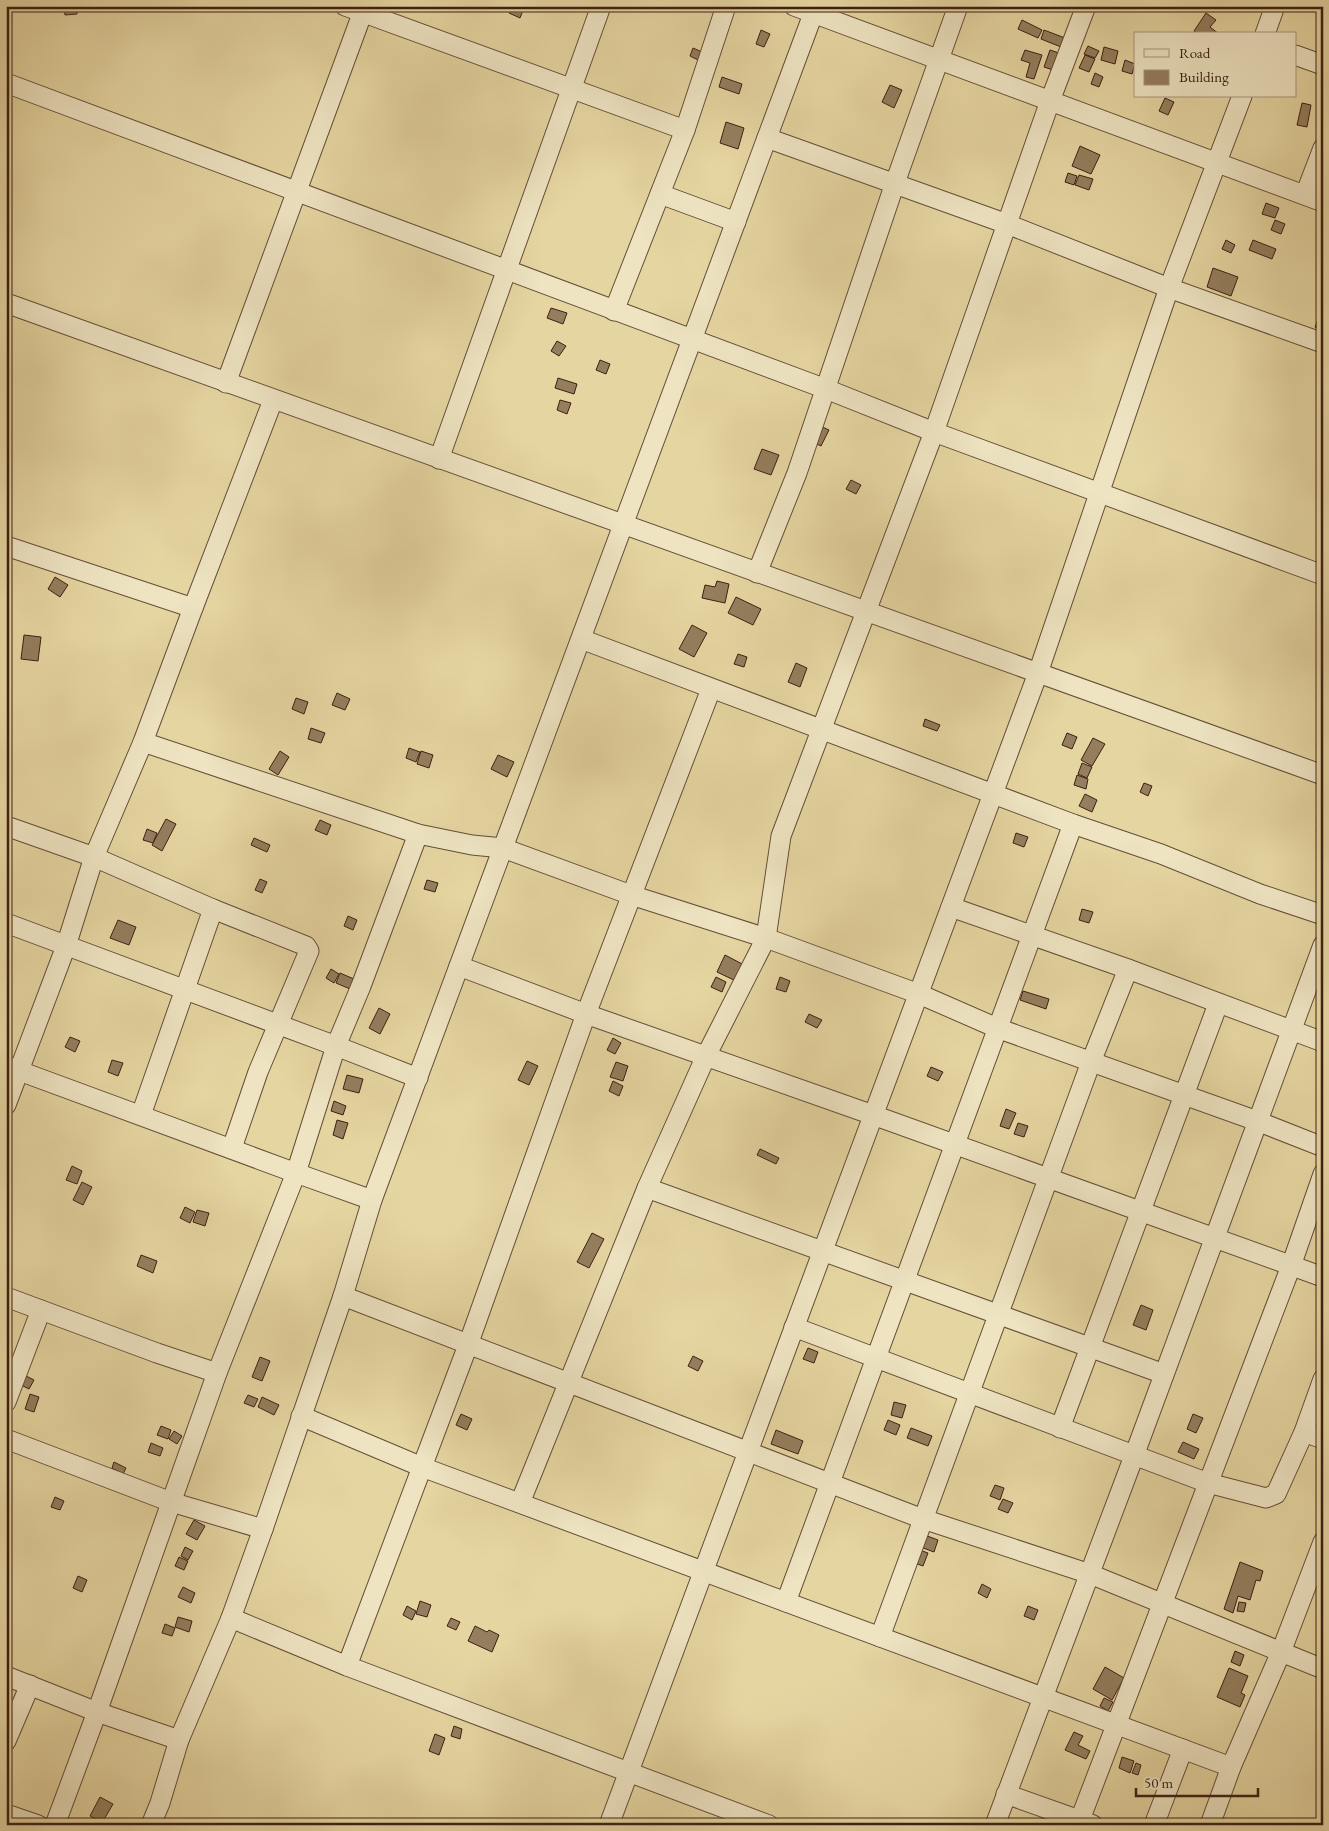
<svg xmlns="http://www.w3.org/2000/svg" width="1329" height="1831" viewBox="0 0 1329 1831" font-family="'EB Garamond',serif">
<rect width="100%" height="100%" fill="#e5d5a1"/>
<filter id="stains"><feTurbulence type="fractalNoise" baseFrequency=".004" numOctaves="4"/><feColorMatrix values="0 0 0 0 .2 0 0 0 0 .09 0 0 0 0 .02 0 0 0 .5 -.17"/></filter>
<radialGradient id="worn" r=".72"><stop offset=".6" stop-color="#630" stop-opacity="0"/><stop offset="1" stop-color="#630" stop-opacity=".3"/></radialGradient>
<g fill="#947e5d" stroke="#3c2014">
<path d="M64 6H77V14L65 15Z"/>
<path d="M512 6 524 8 520 18 509 13Z"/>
<path d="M1206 13 1216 20 1210 27 1219 34H1198L1194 31Z"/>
<path d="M1022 20 1042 30 1038 38 1018 29Z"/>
<path d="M761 30 770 34 764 47 756 44Z"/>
<path d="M1044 30 1065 38 1061 47 1041 39Z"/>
<path d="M1088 46 1099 51 1095 58 1084 54Z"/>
<path d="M1104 47 1118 51 1115 64 1101 60Z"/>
<path d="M693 48 702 52 698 60 690 56Z"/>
<path d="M1025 50 1042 55 1034 79 1026 77 1030 63 1021 60Z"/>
<path d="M1050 50 1059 53 1053 70 1044 67Z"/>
<path d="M1085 55 1095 59 1089 72 1079 68Z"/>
<path d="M1125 60 1135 64 1132 74 1122 71Z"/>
<path d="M1095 73 1103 77 1099 87 1091 84Z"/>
<path d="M722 77 742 84 739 94 719 87Z"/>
<path d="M890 85 902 90 894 108 882 102Z"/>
<path d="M1165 98 1174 102 1168 115 1159 111Z"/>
<path d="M1302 103 1311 105 1307 127 1297 125Z"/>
<path d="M726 122 744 128 738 149 720 143Z"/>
<path d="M1080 146 1100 155 1091 174 1072 166Z"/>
<path d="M1068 173 1077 176 1074 185 1065 182Z"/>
<path d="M1079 175 1093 179 1089 190 1075 185Z"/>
<path d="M1266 203 1279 208 1275 218 1262 214Z"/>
<path d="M1275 220 1285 224 1281 234 1271 230Z"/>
<path d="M1226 240 1235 245 1231 253 1222 249Z"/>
<path d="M1253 240 1276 249 1272 259 1249 250Z"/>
<path d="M1213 268 1238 277 1231 296 1207 287Z"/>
<path d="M551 308 567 313 563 324 547 318Z"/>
<path d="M1322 310 1323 311V330L1315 327Z"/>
<path d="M557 341 566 346 559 356 551 351Z"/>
<path d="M600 360 610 364 606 374 596 370Z"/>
<path d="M558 378 577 384 574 394 555 388Z"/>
<path d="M560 400 571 403 567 414 557 410Z"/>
<path d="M818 425 829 430 821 446 810 441Z"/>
<path d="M762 449 779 455 771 475 754 469Z"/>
<path d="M851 480 861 485 856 494 846 489Z"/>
<path d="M55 577 68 585 60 597 48 589Z"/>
<path d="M717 581 729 584 725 603 702 598 705 585 715 587Z"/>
<path d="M736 597 761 609 753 625 728 613Z"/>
<path d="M692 625 707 633 694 657 679 649Z"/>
<path d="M24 635 41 637 38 661 21 659Z"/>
<path d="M738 654 747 657 744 667 734 664Z"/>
<path d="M796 663 807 668 800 687 788 682Z"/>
<path d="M337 693 350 699 345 710 332 705Z"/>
<path d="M296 698 308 702 304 714 292 709Z"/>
<path d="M925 719 940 725 937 731 923 726Z"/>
<path d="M311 728 325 733 321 743 308 739Z"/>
<path d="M1067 733 1077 737 1072 749 1062 745Z"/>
<path d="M1093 738 1105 744 1092 766 1081 760Z"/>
<path d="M409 748 420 752 416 762 406 758Z"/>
<path d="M280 751 289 757 278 775 269 769Z"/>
<path d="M421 751 433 755 429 768 417 764Z"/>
<path d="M498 755 514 762 507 777 491 769Z"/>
<path d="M1082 763 1092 767 1087 778 1078 774Z"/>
<path d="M1077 775 1088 779 1086 789 1074 785Z"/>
<path d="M1144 783 1152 786 1148 796 1140 792Z"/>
<path d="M1085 794 1097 800 1092 812 1079 806Z"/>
<path d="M166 819 176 824 162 851 152 845Z"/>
<path d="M320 820 331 825 327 835 315 830Z"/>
<path d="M1320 821 1323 822V834L1317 832Z"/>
<path d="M147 829 157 833 153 843 143 840Z"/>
<path d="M1016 833 1028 837 1024 847 1013 843Z"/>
<path d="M254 838 270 845 267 852 251 845Z"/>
<path d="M260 879 267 882 262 893 255 890Z"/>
<path d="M427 880 438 883 435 892 424 889Z"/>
<path d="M1082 909 1093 912 1089 923 1079 920Z"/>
<path d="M348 916 357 920 353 930 344 926Z"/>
<path d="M118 920 136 927 129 945 110 938Z"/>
<path d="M725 955 746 966 738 982 717 972Z"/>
<path d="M331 969 339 974 334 983 326 978Z"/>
<path d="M340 973 354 979 350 989 336 983Z"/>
<path d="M716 977 726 982 722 992 711 987Z"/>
<path d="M780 977 790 981 786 992 776 989Z"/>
<path d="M1023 991 1049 999 1046 1009 1020 1000Z"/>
<path d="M379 1008 390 1014 380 1034 369 1028Z"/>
<path d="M809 1014 822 1020 817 1028 805 1022Z"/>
<path d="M70 1037 80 1041 75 1052 65 1047Z"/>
<path d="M613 1038 621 1043 615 1054 607 1050Z"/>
<path d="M112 1060 123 1063 118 1076 108 1072Z"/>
<path d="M527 1061 538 1066 529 1085 518 1080Z"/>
<path d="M616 1062 628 1066 623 1081 610 1077Z"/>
<path d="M931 1067 943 1072 938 1081 927 1076Z"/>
<path d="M347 1075 363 1079 359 1093 343 1089Z"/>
<path d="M613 1081 623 1086 619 1096 609 1091Z"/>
<path d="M334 1101 346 1106 343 1115 331 1111Z"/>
<path d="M1006 1109 1016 1113 1009 1129 1000 1126Z"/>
<path d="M337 1120 348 1123 343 1139 333 1135Z"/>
<path d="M1018 1123 1028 1126 1024 1137 1014 1134Z"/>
<path d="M760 1149 779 1158 776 1164 757 1155Z"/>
<path d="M72 1166 82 1171 77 1184 66 1180Z"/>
<path d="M82 1182 92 1187 83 1205 73 1200Z"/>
<path d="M185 1207 195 1212 190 1223 180 1218Z"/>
<path d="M197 1210 209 1213 205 1226 193 1222Z"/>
<path d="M592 1233 604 1239 589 1268 577 1262Z"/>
<path d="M141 1255 157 1261 153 1273 137 1266Z"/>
<path d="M1141 1305 1153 1310 1146 1330 1133 1325Z"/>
<path d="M808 1348 818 1352 814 1363 803 1359Z"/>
<path d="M693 1356 703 1361 698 1371 688 1366Z"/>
<path d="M260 1357 270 1361 262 1381 252 1377Z"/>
<path d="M24 1375 34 1380 29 1389 19 1384Z"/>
<path d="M30 1394 39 1397 34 1412 25 1409Z"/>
<path d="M248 1395 258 1399 254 1407 244 1403Z"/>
<path d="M262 1397 279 1405 274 1415 258 1407Z"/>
<path d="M894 1402 906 1405 902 1418 891 1415Z"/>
<path d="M461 1414 472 1419 467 1430 456 1425Z"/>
<path d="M1193 1414 1203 1418 1196 1433 1187 1429Z"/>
<path d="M888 1420 900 1425 896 1435 884 1430Z"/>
<path d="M161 1426 171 1430 168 1439 157 1435Z"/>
<path d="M911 1428 932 1436 928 1446 907 1438Z"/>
<path d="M776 1430 803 1441 798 1454 771 1444Z"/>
<path d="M174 1431 182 1436 177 1444 169 1439Z"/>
<path d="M1183 1442 1199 1449 1194 1459 1178 1452Z"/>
<path d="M151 1443 163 1448 160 1456 148 1452Z"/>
<path d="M114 1462 126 1468 123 1474 112 1468Z"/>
<path d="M995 1485 1004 1488 1000 1500 990 1496Z"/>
<path d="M55 1497 64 1501 60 1510 51 1507Z"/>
<path d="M1003 1499 1013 1503 1008 1513 998 1509Z"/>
<path d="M194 1520 205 1526 197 1540 186 1534Z"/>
<path d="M922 1534 938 1540 934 1552 918 1546Z"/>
<path d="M185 1547 193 1551 188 1560 181 1556Z"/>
<path d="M917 1549 928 1553 923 1566 912 1562Z"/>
<path d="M179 1557 188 1561 184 1570 175 1566Z"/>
<path d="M1240 1562 1263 1571 1260 1581 1256 1580 1250 1600 1238 1596 1233 1613 1224 1609Z"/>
<path d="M78 1576 87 1580 82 1592 73 1588Z"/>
<path d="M982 1584 991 1589 987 1598 978 1593Z"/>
<path d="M183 1587 195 1593 191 1603 178 1597Z"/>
<path d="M420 1601 431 1605 427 1617 416 1614Z"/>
<path d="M1239 1602 1246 1603 1244 1612 1237 1611Z"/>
<path d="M407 1606 416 1611 412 1620 403 1615Z"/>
<path d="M1028 1606 1038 1610 1034 1620 1024 1616Z"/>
<path d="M178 1617 192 1621 189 1632 175 1627Z"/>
<path d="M451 1618 460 1622 456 1630 447 1626Z"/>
<path d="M165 1624 175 1628 172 1636 162 1633Z"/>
<path d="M475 1626 487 1632 489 1630 499 1635 492 1652 468 1641Z"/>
<path d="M1235 1651 1244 1655 1240 1666 1231 1662Z"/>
<path d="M1105 1667 1124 1678 1112 1700 1093 1689Z"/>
<path d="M1229 1668 1248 1676 1241 1693 1245 1695 1240 1707 1217 1697Z"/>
<path d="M1104 1698 1113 1702 1108 1711 1100 1706Z"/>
<path d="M454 1726 462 1729 460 1739 451 1736Z"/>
<path d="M1074 1732 1083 1736 1078 1745 1090 1751 1086 1759 1065 1750Z"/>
<path d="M435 1734 445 1738 439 1755 429 1751Z"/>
<path d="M1122 1757 1134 1761 1130 1773 1119 1768Z"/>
<path d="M1136 1763 1141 1765 1138 1775 1132 1773Z"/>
<path d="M100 1797 113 1804 102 1823 90 1816Z"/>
<path d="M1043 1815 1054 1820 1052 1825 1039 1824Z"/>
</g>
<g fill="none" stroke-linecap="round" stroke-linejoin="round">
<g stroke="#664d37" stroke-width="21">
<g id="street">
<path d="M345 6 685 130"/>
<path d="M794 6 1323 202"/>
<path d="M1265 34 1275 6"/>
<path d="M1295 55 1323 65"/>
<path d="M6 83 826 389 934 432 1323 575"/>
<path d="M767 138 1007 224 1169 288 1323 343"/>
<path d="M660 194 736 222"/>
<path d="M1305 195 1323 148"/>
<path d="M6 303 1323 775"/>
<path d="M614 311 685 130 726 6"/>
<path d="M226 383 365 6"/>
<path d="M439 459 601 6"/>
<path d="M6 546 193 608"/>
<path d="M757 573 797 473 895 183 958 6"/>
<path d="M581 639 1073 824 1161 854 1260 894 1323 915"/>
<path d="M143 742 418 834 472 845 503 848 631 895 766 938 919 994 997 1028 1257 1121 1323 1147"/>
<path d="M6 826 94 857 213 909 306 946 309 951 258 1072 232 1148"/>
<path d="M951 907 1128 969 1323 1042"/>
<path d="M6 923 336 1046 418 1078"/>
<path d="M459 966 586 1014 873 1115 1323 1277"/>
<path d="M6 1066 296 1173 372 1200"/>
<path d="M6 1105 66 946 94 857 143 742 193 608 273 400"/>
<path d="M141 1115 213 909"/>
<path d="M647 1188 1164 1374"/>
<path d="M343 1296 923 1519 1090 1574 1323 1669"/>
<path d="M6 1297 157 1353 217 1373"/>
<path d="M794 1327 1208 1483 1266 1498 1276 1494 1304 1432 1323 1379"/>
<path d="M6 1402 41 1310"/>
<path d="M301 1416 422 1467 1231 1767"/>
<path d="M1060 1428 1218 1004"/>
<path d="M1304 1432 1323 1439"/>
<path d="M6 1439 171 1502 263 1529"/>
<path d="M520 1503 647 1188 706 1056 766 938 781 836 934 432 1050 101 1086 6"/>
<path d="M786 1602 1073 824"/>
<path d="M231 1618 347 1666 769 1825"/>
<path d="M880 1637 1091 1062 1128 969"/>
<path d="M347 1666 468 1345 586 1014 711 689"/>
<path d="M6 1676 97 1712 179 1740"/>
<path d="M6 1741 30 1685"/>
<path d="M1006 1794 1093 1825"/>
<path d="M6 1814 38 1825"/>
<path d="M55 1825 97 1712 217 1373 296 1173 336 1046 361 986 418 834"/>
<path d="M151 1825 160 1803 179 1740 231 1618 263 1529 343 1296 372 1200 816 6"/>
<path d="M609 1825 1038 673 1169 288 1242 96"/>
<path d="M995 1825 1134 1456 1323 945"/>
<path d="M1078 1825 1291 1266 1323 1174"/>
<path d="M1154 1825 1183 1749"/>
<path d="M1210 1825 1231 1767 1281 1652 1323 1542"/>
</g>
</g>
<use href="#street" stroke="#eee4c2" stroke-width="19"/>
</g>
<rect width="1329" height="1831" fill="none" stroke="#e5d5a1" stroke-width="25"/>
<rect x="8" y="8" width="1314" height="1816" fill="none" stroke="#3c2014" stroke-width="2.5"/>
<rect x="12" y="12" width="1304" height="1806" fill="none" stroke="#3c2014"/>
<rect x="1134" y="32" width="162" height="65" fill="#eee4c2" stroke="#a7967c"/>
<rect x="1144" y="49" width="25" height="8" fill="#eee4c2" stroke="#a7967c"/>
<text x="1179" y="58" font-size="15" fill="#3c2014">Road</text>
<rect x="1144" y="70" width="25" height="15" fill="#947e5d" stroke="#a7967c"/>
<text x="1179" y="82" font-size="15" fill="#3c2014">Building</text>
<path d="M1136 1788v8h122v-8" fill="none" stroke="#3c2014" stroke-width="2.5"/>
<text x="1144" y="1788" font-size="15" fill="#3c2014" stroke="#eee4c2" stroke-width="4" paint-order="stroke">50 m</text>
<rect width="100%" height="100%" filter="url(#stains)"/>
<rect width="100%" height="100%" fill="url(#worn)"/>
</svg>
